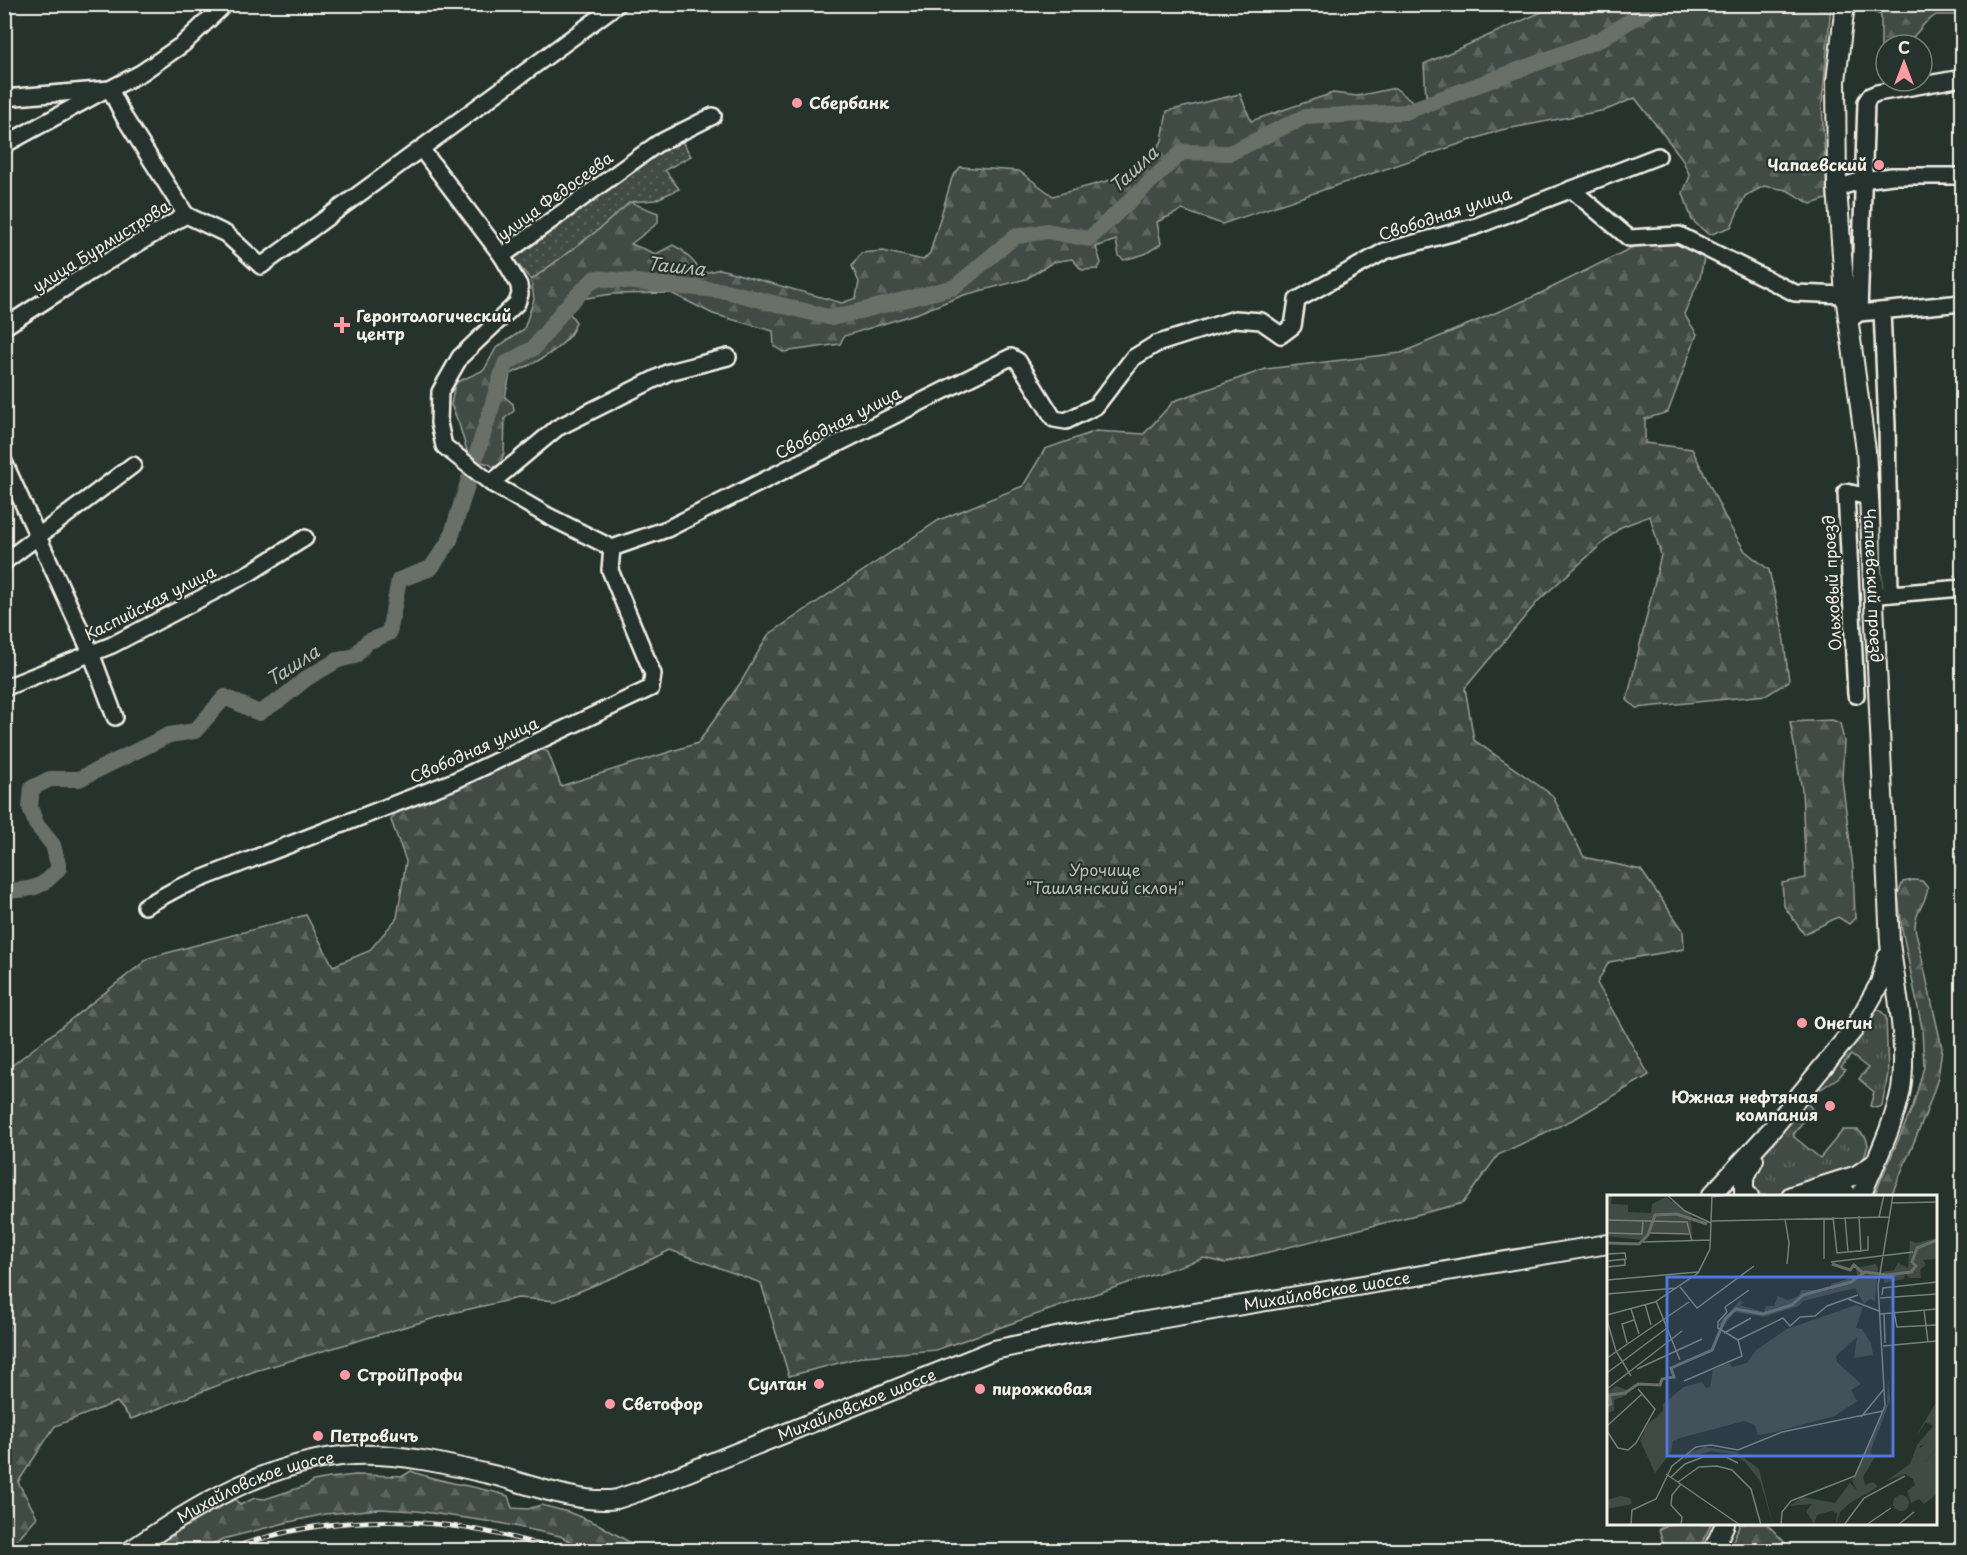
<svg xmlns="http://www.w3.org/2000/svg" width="1967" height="1555" viewBox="0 0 1967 1555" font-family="'Playpen Sans',sans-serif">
<defs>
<pattern id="grass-tufts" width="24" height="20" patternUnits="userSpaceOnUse" patternTransform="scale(1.5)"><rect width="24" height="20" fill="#414b45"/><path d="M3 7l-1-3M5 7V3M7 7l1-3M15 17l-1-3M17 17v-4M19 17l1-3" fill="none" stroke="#5d6560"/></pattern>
<pattern id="forest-firs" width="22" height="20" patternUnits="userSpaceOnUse" patternTransform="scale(1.5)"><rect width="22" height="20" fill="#414b45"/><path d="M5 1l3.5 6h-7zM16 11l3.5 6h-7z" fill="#5d6560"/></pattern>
<pattern id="park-dots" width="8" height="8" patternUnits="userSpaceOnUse" patternTransform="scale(1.5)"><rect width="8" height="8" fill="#414b45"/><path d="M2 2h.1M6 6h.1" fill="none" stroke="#5d6560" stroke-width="1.8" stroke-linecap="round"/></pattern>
</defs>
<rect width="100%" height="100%" fill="#26332d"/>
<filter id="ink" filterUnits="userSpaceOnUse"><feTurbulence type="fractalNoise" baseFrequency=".0167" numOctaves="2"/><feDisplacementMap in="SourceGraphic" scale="12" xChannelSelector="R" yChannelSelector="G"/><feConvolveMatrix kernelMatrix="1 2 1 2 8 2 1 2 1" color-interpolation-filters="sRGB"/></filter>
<g filter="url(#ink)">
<g fill="url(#grass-tufts)" stroke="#9a9e96" stroke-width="1.5">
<path d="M1878 1010 1881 1011 1886 1017 1888 1074 1882 1106 1877 1108 1870 1106 1874 1092 1859 1079 1868 1068 1851 1055 1841 1067 1845 1070 1839 1077 1821 1089 1818 1085 1874 1011Z"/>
<path d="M1805 1104 1809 1105 1812 1109 1794 1134V1137L1820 1158 1843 1130H1858L1866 1138 1868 1145 1864 1158 1855 1169 1798 1191 1771 1196 1756 1194 1752 1189 1751 1169 1800 1106Z"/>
</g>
<g fill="url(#forest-firs)" stroke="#9a9e96" stroke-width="1.5">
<path d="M1615 4 1831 5 1822 104 1827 199 1811 204 1787 190 1764 186 1745 196 1731 227 1709 235 1692 220 1683 193 1690 176 1681 157 1635 98 1606 110 1501 130 1222 224 1182 210 1157 222 1161 244 1145 254 1124 260 1119 256 1116 240 1096 247 1101 263 1098 269 1082 270 1072 259 1053 262 1026 279 964 295 918 313 844 336 840 344 783 352 774 346 773 331 713 314 671 293 612 294 580 299 568 311 576 322C570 347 532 365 510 374L505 397 513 404 514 411 505 418 504 453 500 465 493 467 489 464 471 459 467 451 459 424 451 405 455 383 484 370 496 348 524 329 534 299 531 280 598 230 630 202 658 213V223L631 244 656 254 673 245 682 250 704 273 720 269 842 303 856 298 859 282 852 266 861 253 883 251 923 260 930 253 952 178 960 167 1019 171 1053 196 1125 176 1143 168 1162 141 1167 111 1240 94 1251 121 1333 93 1357 96 1395 88 1427 112 1424 64 1544 11 1610 7Z"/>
<path d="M1863 5H1962V15H1936L1925 23 1908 43 1886 45V52H1884L1881 47V15L1866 10Z"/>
<path d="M1645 241 1679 244 1704 258 1700 278 1684 314 1697 334 1668 412 1645 419V443L1692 449 1728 523 1745 551 1769 570 1782 627 1789 681 1767 695 1636 708 1627 700 1661 555 1650 516 1621 527 1539 600 1465 688 1474 740 1552 795 1584 857 1641 870 1683 930 1684 949 1609 962 1597 983 1649 1075 1576 1118 1498 1155 1463 1203 1225 1263 1204 1258 1089 1296 936 1350 865 1356 789 1376 761 1283 670 1250 619 1275 556 1301 518 1298 452 1313 255 1371 131 1419 117 1402 55 1426 18 1482 37 1517 8 1550H5V1071L149 958 306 915 333 966 369 951 397 918 406 861 391 820 397 811 458 788 539 748 548 752 561 786 698 743 741 682 768 635 939 520 1023 486 1045 449 1096 431 1144 434 1174 401 1266 369 1401 353 1535 296Z"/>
<path d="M1832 720 1840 723 1844 741 1842 779 1853 867 1855 918 1849 924 1838 917 1804 934 1784 906 1782 883 1806 878 1802 790 1790 722Z"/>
<path d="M1914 880 1922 881 1928 888C1925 906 1915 911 1915 928L1942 1048 1938 1078 1925 1116 1891 1196H1874L1913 1106 1924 1067 1922 1028 1902 929 1898 894 1903 882Z"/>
<path d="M411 1471C442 1484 476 1485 508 1496L512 1508 528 1509 541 1505 568 1512 598 1524 643 1550H588L560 1536 500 1523 417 1511 379 1509 325 1514 285 1523 223 1539 200 1550H144L166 1535 174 1536 176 1528 207 1511 217 1510 225 1503 234 1498 240 1505 255 1498 265 1499 308 1485 313 1481 330 1478 355 1475 403 1476Z"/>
<path d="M1670 1524H1711L1699 1550H1665L1659 1529Z"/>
<path d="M1740 1524H1767L1792 1550H1729Z"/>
</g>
<path fill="url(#park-dots)" stroke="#9a9e96" stroke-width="1.5" d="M678 135 691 156 665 170 679 189 655 200 630 202 598 230 531 280 510 255Z"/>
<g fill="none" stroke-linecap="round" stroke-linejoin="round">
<path stroke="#676f68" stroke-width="16" d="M4 891C30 890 43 889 59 868L53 845 36 824 30 807 32 788 50 779H79L169 735 195 731 225 697 259 713 281 699 307 678 338 660 355 656 367 642 389 633 399 580 431 568 450 540 505 364 534 348 565 308 595 278 726 291 832 318 955 287 1014 237 1047 231 1089 239 1182 152 1230 153 1304 117 1405 112 1599 40 1657 4"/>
<g stroke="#f4f1e8" stroke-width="20">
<g id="minor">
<path d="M110 89 124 117 186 215"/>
<path d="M4 98 110 89 141 73 183 44 225 4"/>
<path d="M4 145 103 91"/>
<path d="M422 150 502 256 519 285 520 294 517 303 460 357 440 392 439 423 444 446 491 483 548 516 612 548"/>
<path d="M1837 188 1863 180 1892 176H1962"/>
<path d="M1571 189 1629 238 1679 235 1795 293 1845 295"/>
<path d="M186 215 226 234 261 266 618 4"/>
<path d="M502 256 657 144 713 116"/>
<path d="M1882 311 1887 426 1890 594"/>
<path d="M1859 313 1866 102 1870 96 1877 93 1962 78"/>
<path d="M1851 319 1859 313 1962 303"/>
<path d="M4 327 90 272 186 215"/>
<path d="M4 462 91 653 115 717"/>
<path d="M491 483 557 428 669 372 728 357"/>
<path d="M4 562 133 465"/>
<path d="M1880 595 1962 588"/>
<path d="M4 688 112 645 251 572 305 538"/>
<path d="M1856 695 1846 492 1869 497"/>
<path d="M145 906 180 887 454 781 651 688 653 674 610 570 612 548 667 529 1011 357 1018 361 1054 419 1066 421 1096 406 1133 358 1156 344 1235 319 1261 321 1281 335 1293 326 1297 300 1385 251 1474 227 1658 156"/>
</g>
</g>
<g stroke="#f4f1e8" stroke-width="22">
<g id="major">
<path id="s1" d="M1845 4 1836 81 1837 188 1845 295 1866 451 1869 497 1890 943C1896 988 1908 1044 1901 1089 1894 1126 1875 1162 1861 1196"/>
<path d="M1820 1188 1833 1189 1846 1193 1847 1196"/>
<path d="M1711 1196 1772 1129 1854 1029 1880 983 1887 957"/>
<path d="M1749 1196 1744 1192V1179L1754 1159"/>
<path d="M1791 1196 1857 1175 1875 1163"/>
<path id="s2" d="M131 1550C198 1504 271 1460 354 1455 402 1453 450 1465 497 1476 530 1485 584 1505 617 1499 624 1497 631 1494 638 1492L994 1350 1075 1333 1608 1244"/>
<path d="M1713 1550 1725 1524"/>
</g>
</g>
<use href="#minor" stroke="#26332d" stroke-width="15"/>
<use href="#major" stroke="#26332d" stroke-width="18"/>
<g stroke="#f4f1e8" stroke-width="5">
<path id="rail" d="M228 1550C333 1509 449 1515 556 1550"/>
</g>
<use href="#rail" stroke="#26332d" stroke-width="3" stroke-dasharray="9" stroke-linecap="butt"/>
</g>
</g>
<g fill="#ff9aa2" stroke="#26332d" stroke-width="2">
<circle cx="797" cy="103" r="6"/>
<circle cx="1879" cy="165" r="6"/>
<path d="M339 316h6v6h6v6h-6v6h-6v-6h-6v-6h6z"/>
<circle cx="1802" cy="1023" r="6"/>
<circle cx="1830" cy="1106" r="6"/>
<circle cx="345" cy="1375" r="6"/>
<circle cx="819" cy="1384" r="6"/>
<circle cx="980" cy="1389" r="6"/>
<circle cx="610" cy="1404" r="6"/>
<circle cx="318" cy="1436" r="6"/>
</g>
<g text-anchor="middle" stroke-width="4.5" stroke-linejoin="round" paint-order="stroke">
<g font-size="16" font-weight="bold" fill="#f4f1e8" stroke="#26332d" text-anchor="start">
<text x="809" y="109">Сбербанк</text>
<text x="1867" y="171" text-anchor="end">Чапаевский</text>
<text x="356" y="322">Геронтологический<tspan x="356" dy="18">центр</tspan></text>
<text x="1814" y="1029">Онегин</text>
<text x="1818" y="1103" text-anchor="end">Южная нефтяная<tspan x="1818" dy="18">компания</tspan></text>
<text x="357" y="1381">СтройПрофи</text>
<text x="807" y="1390" text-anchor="end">Султан</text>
<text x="992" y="1395">пирожковая</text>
<text x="622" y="1410">Светофор</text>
<text x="330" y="1442">Петровичъ</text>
</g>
<g font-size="16" fill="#f4f1e8" stroke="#26332d">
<text transform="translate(555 196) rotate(-36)" y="6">улица Федосеева</text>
<text transform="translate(1445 214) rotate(-18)" y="6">Свободная улица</text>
<text transform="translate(101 246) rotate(-32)" y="6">улица Бурмистрова</text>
<text transform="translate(838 423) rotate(-27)" y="6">Свободная улица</text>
<text transform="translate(1832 583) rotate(-93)" y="6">Ольховый проезд</text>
<text dy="6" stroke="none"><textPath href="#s1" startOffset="584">Чапаевский проезд</textPath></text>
<text transform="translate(150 603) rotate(-27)" y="6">Каспийская улица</text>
<text transform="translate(474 750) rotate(-24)" y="6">Свободная улица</text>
<text dy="6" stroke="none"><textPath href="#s2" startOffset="1257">Михайловское шоссе</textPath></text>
<text dy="6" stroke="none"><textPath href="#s2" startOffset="771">Михайловское шоссе</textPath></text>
<text dy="6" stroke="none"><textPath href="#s2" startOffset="141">Михайловское шоссе</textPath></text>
</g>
<g font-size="16" fill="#bebfb7" stroke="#26332d">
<text x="1105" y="876">Урочище<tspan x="1105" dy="18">"Ташлянский склон"</tspan></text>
</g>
<g font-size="18" font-style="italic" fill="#bcbdb5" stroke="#26332d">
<text transform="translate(1134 170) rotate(-43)" y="6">Ташла</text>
<text transform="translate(676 267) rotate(6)" y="6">Ташла</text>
<text transform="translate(293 666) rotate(-33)" y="6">Ташла</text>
</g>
</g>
<g transform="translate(1607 1195)">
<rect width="330" height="330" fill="#26332d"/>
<path d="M330 238V253L319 266 310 268 311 255Z" fill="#414b45"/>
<path d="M330 43V64L316 65 319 70 313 75 314 83H302L298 78 297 84 277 88 276 77 287 75 291 68 301 73 303 45 309 48ZM268 69 271 72 268 106 263 104 257 109 248 93 196 106 192 111 157 122 127 117 114 135 112 129 133 105 136 107 133 110 157 117 159 111H167L171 101 181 105 192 101 194 95H224V89L250 81 249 73ZM249 110 256 112 249 133 255 134 264 148 266 160 247 163 250 142 229 161 230 167 254 189 244 195 250 206 228 221 168 237 151 240 148 230 137 226 73 243 66 246 64 257 48 278 33 245 41 229 56 216V209L77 192 95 187 99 193 103 192 106 175 122 168 125 172 140 168 149 155 180 134ZM281 183 283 206 263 257 268 262 256 282 258 290 266 287 271 292 243 308 233 317 229 330 230 318 224 316 210 320 207 329 199 316 205 309 182 311 196 302 228 308 243 288 250 295 245 285 280 209ZM9 191 20 195V200L7 205V216L0 218V197ZM330 206V238L326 245 313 251 310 267 319 266 330 253V299L317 309 312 304 304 308 300 296 308 290 306 284 298 279 279 286 303 269 310 250 326 231 319 227 309 241ZM98 252 129 257 152 274 166 330 153 286 138 267 125 259 104 256 76 265 79 259ZM286 308a8 8 0 1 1 16 0a8 8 0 1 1-16 0ZM13 301 23 303 25 309 0 314V305Z" fill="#414b45"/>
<path d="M0 0H5L4 9 21 10V17L44 18 45 9 59 2 84 20 85 44 82 38H41L36 45 0 41Z" fill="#414b45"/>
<path fill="none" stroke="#676f68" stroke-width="3" d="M0 48 32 49 41 40 48 20 70 19 100 29M225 69 243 75 247 70 256 78M0 211 4 209 2 200 18 198 31 189 53 190 55 184 67 182 64 173 105 155 118 124 129 114 156 119 185 110 196 100 244 87 258 77 280 80 304 77 309 71 305 67 310 53 330 45"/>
<path fill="none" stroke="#787f78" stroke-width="1.5" d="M60 0 78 16 104 28M104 2 122 0M284 8 330 7M252 21 254 57M226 22 230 58 261 55V41M238 22 241 57M272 22 277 0M178 24 182 48 180 69M0 25 80 27 85 46M105 26 282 22M0 38 35 39 36 26M43 38 82 39M36 47 104 45M0 59 18 58 19 64 0 66M217 64V23M224 67 306 57M0 72 18 70V65M0 85 91 77M73 92 90 113 147 71M0 99 70 93M275 100 276 93 330 87M273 103 330 99M241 104 272 116M49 106 73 165M38 109 44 130M118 112 120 117 111 127V133L131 145M118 112 142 95M24 114 32 139M317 115 321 147M287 117 290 132 330 130M277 118 278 148M273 119 330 114M0 120 48 107 91 78 103 54 105 0M0 125 9 156 24 181M117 138 144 123M20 148 15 129 27 125M276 151 330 146M0 163 82 107M30 174 95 144M0 178 60 133M77 186 135 161 131 145 176 123 183 131 193 122 208 121 220 111 251 100M0 194 75 136M254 222 277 194M0 231 35 199M0 236 11 253M11 253 21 255 29 248 48 214 31 194M59 279 133 330M64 282 78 269 96 262H119L131 268M71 287 92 272 110 271 125 275 144 294 154 330M74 289 65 300 64 310 75 322 74 330M24 330 25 315 49 304 65 271 89 252 104 250 131 255 175 237 276 216M174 330 175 317 184 306 248 281 278 211 271 91 286 0M237 330 257 303 298 281M259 330 284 313M291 330 307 317"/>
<path fill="#5377dc" fill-opacity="0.15" stroke="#5377dc" stroke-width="3" d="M60 82H286V261H60Z"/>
<rect width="330" height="330" fill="none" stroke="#f4f1e8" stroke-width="3"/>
</g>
<rect width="1967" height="1555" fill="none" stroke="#26332d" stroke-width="24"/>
<rect x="12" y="12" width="1943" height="1531" fill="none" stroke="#f4f1e8" stroke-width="2" filter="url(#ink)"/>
<g transform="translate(1904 63)"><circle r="28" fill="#26332d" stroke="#787f78" stroke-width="1.5"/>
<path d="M0-4.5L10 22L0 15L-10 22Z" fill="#ff9aa2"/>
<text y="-9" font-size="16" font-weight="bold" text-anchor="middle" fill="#f4f1e8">С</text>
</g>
</svg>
